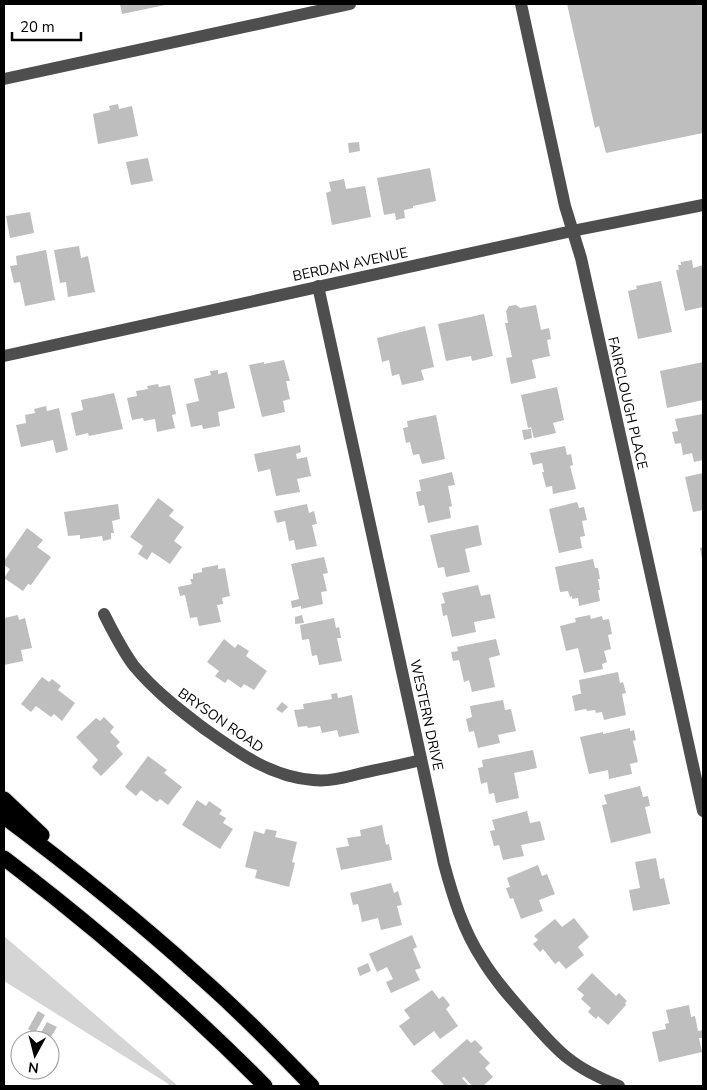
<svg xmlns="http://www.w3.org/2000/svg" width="707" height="1090" viewBox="0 0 707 1090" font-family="'Nunito Sans',sans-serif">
<rect width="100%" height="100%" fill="#fff"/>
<path fill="#d5d5d5" d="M4 936 178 1086H170L167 1083 4 981Z"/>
<g fill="#bebebe">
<path d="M120 4H165V5L122 14Z"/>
<path d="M567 4H703V133L606 153 599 126 595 128Z"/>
<path d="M118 104 119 109 132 106 138 136 98 144 93 114 110 110 109 106Z"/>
<path d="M359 142 360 151 349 153 348 143Z"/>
<path d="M148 158 153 181 131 185 126 162Z"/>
<path d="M430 168 436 201 413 206V208L404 210 405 218 396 220 395 213 384 215 377 178Z"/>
<path d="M344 179 346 189 365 186 371 217 332 225 326 193 331 191 329 182Z"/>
<path d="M30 212 34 233 10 238 6 216Z"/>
<path d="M79 246 81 258 88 256 95 292 68 297 66 282 60 283 54 250Z"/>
<path d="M46 250 55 300 25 306 20 282 14 283 10 266 17 265 16 256Z"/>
<path d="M692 260 693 268 703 265V307L685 311 676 270H679L678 265H681V262Z"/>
<path d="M661 281 672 332 638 339 628 291 637 289 636 286Z"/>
<path d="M516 305 520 308 536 305 541 330 549 328 551 339 547 340 550 356 532 360 536 378 511 384 506 358 512 357 505 323H508L506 311 509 306Z"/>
<path d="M484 314 493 356 472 361 471 356 446 361 438 324Z"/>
<path d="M425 326 434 367 421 370 424 380 402 385 399 374 392 376 389 360 382 362 377 338Z"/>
<path d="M284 360 290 381H286L290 399 283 401 285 412 262 417 249 365 264 362V364Z"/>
<path d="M703 362V400L667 408 660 371Z"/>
<path d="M218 370V374L227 372 235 408 218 412 220 426 203 429 202 425 191 427 186 404 199 401 194 379 211 375 210 371Z"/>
<path d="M158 384 159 387 170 385 176 414 172 415 175 428 157 432 155 419 144 421 143 418 132 420 127 398 137 396 136 391 148 389 147 386Z"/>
<path d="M557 387 564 420 553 423 556 433 534 438 531 427 528 428 521 395Z"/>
<path d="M114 393 123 429 89 436 88 433 76 436 71 413 83 410 81 400Z"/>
<path d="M46 406 47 411 59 408 68 450 56 453 53 440 21 447 16 425 26 423 25 415 35 413 34 409Z"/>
<path d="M703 414V460L694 462 692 453 683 455 681 443 675 444 672 432 678 431 675 419Z"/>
<path d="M436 415 445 459 422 464 419 454 413 455 410 442 406 443 403 428 408 427 407 421Z"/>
<path d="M531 429 532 438 524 440 522 430Z"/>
<path d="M300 445 301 452 296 454 297 459 307 457 311 476 297 479 300 492 276 496 270 469 258 472 254 454Z"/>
<path d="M565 446 567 455 571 454 573 465 570 466 576 489 553 494 552 486 546 487 542 472H544L542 463 533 465 530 453Z"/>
<path d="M452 472 455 485 448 486 452 506 449 507 451 518 428 523 424 505 419 506 416 492 421 491 419 480Z"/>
<path d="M703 473V510L693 512 685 477Z"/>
<path d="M158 498 174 510 169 516 184 527 174 541 182 547 170 564 152 552 147 560 138 554 143 546 130 537Z"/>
<path d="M577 502 579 508 584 507 587 520 582 521 585 536 580 537 582 548 559 553 549 509Z"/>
<path d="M118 504 120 519 112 521 114 533H111V539L103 541 102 536 80 539V535L68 536 64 512Z"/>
<path d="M307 504 309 513 314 511 317 524 312 525 317 546 296 550 294 540 289 541 285 521 277 523 274 511Z"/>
<path d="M478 525 482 545 465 549 470 572 446 577 444 567 438 568 430 535Z"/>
<path d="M27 528 43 540 37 547 51 557 31 585 28 584 23 591 4 578 10 569 4 565V561Z"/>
<path d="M703 547V559H702L700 548Z"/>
<path d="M324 557 328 573 323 574 327 591 321 592 323 604 301 609V606L292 608 291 601 299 599 291 564Z"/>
<path d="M593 559 595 568H598L600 579H598L600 590H598L600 601 579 606 578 598 572 599V596L570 597 568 591 560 592 555 567Z"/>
<path d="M218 565V569L225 568 230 596 222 598 223 604 217 605 221 622 199 626 197 617 190 618 185 595 180 596 178 587 192 584 190 579H193V574L202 572V568Z"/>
<path d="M478 585 481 596 490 594 495 618 474 622 476 632 452 637 447 615 443 616 441 604 445 603 442 593Z"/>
<path d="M18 615 19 620 25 618 32 648 21 650 23 661 4 665V618Z"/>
<path d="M302 615 304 623 295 624V617Z"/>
<path d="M590 615 591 619 602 616 603 620 609 619 612 634 608 635 611 649 604 651 607 662 602 664 603 669 584 673 578 648 566 651 560 626 576 622 575 618Z"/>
<path d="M334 618 336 628 339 627 341 638H337L342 661 319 665 317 655 312 656 309 639 302 640 300 625Z"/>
<path d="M224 639 235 648 238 644 249 651 246 656 267 671 254 690 244 684 241 688 228 679 225 683 215 676 219 671 207 662Z"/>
<path d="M496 639 500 655 489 658 495 687 472 692 469 680 464 682 459 660 453 661 451 652 458 651 457 647Z"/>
<path d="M618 672 620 683 623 682 626 693 622 694 626 715 604 720 602 712 596 713 595 710 587 711 586 709 575 711 572 696 583 693H581L579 680Z"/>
<path d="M42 677 49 682 52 679 61 686 58 690 75 703 62 721 54 714 51 717 36 706 31 712 21 704Z"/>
<path d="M337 693 338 698 352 695 359 733 339 737 337 730 322 733 320 726 308 728 307 726 298 727 294 710 304 709 303 704 332 699 331 694Z"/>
<path d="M503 700 505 710 511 709 516 731 498 735 500 743 478 748 474 731 469 732 466 719 472 717 470 706Z"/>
<path d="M282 702 288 707 282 713 276 709Z"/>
<path d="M104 717 114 727 110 732 120 742 116 746 123 754 101 776 92 767 98 760 76 737 96 718 100 721Z"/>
<path d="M630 728V731L634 730 636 740 633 741 638 762 630 764 632 774 609 779 608 770 589 774 580 737 603 732V734Z"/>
<path d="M533 750 537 768 514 773 519 798 496 803 494 793 489 794 487 782 481 784 478 768 483 767 482 760Z"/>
<path d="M148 756 167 770 164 773 182 787 168 805 160 799 157 802 141 790 136 796 125 787Z"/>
<path d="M640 786 643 797 648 796 650 806 645 807 651 833 611 843 602 805 607 804 604 795Z"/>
<path d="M197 800 206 806 209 801 222 810 219 814 226 818 223 823 233 829 220 849 182 825Z"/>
<path d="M527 811 530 823 540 821 545 840 521 845 524 856 503 860 499 845 494 846 490 831 495 830 492 820Z"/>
<path d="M382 825 386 845 389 844 392 860 341 870 336 848 349 846 347 838 361 836 360 830Z"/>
<path d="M266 829 277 831 275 837 297 842 292 862 295 863 289 887 255 878 257 870 245 867 254 831 264 834Z"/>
<path d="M656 858 660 879 664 878 670 904 633 911 629 890 640 888 635 862Z"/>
<path d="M538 865 542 876 547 874 555 894 539 900 543 911 521 919 513 898 510 899 506 888 510 887 507 878Z"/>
<path d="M391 883 394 893 398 891 402 905 397 906 402 925 381 930 378 918 362 922 358 904 353 905 350 893Z"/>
<path d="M574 918 589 937 578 947 584 955 566 969 559 961 555 964 543 949 540 952 533 944 538 940 534 936 555 919 562 927Z"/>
<path d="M412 935 417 947 413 949 421 968 415 970 420 980 391 993 386 982 393 979 387 967 377 972 369 954Z"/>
<path d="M368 963 371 971 360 976 357 968Z"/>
<path d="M592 973 616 996 619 993 627 1001 625 1003 626 1005 608 1025 598 1016 596 1019 588 1012 591 1008 581 999 584 995 577 989Z"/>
<path d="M432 990 439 999 443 996 450 1005 446 1009 458 1026 440 1039 434 1031 414 1046 399 1026 410 1018 404 1010Z"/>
<path d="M689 1005 691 1017 695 1016 698 1031 703 1030V1038H699L702 1052 659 1062 652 1032 666 1029 665 1024 669 1023 666 1010Z"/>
<path d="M38 1011 45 1015 35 1033 28 1029Z"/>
<path d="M47 1022 57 1027 49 1040H46L39 1036Z"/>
<path d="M467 1039 471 1043 475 1040 483 1048 479 1052 490 1063 485 1068 493 1077 483 1086H472L464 1077 462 1078 468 1085 467 1086H445L431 1071Z"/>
</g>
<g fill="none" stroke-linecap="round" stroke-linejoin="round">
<g stroke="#dbdbdb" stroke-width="17">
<g id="highway">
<path d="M4 799 42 835"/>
<path d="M4 817C71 867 136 919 198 975 238 1010 275 1048 312 1086"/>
<path d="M4 858C96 928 184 1004 265 1086"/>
</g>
</g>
<g stroke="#4e4e4e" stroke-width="12">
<path d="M521 4 565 206 581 258 703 811"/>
<path d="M4 79 350 4"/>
<path d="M318 286 444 864C453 897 463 930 482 959 494 979 509 996 524 1013 539 1029 552 1046 569 1059 584 1071 602 1079 619 1086"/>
<path d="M4 356 572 231 703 205"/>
<path d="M104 614C113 632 122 650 134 666 154 690 177 708 202 727 236 751 270 777 313 780 329 782 346 777 362 773 381 769 401 765 421 760"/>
</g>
<use href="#highway" stroke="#000" stroke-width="15"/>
</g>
<g text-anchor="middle" stroke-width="4.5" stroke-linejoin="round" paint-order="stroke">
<g font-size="14" fill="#000" stroke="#fff">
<text transform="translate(350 264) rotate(-12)" y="5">BERDAN AVENUE</text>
<text transform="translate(628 403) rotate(77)" y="5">FAIRCLOUGH PLACE</text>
<text transform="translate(427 715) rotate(78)" y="5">WESTERN DRIVE</text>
<text transform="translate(221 720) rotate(35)" y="5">BRYSON ROAD</text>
</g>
</g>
<rect width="707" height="1090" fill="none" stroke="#000000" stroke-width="10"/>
<g transform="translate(35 1055) rotate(187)"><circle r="24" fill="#ffffff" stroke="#999999"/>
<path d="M0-4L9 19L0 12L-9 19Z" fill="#000000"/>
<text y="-8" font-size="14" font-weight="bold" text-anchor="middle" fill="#000000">N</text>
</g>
<path d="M12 32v8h69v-8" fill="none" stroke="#000000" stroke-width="2.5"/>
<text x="20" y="32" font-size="15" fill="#000000" stroke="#ffffff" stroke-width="4" paint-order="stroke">20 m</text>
</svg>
